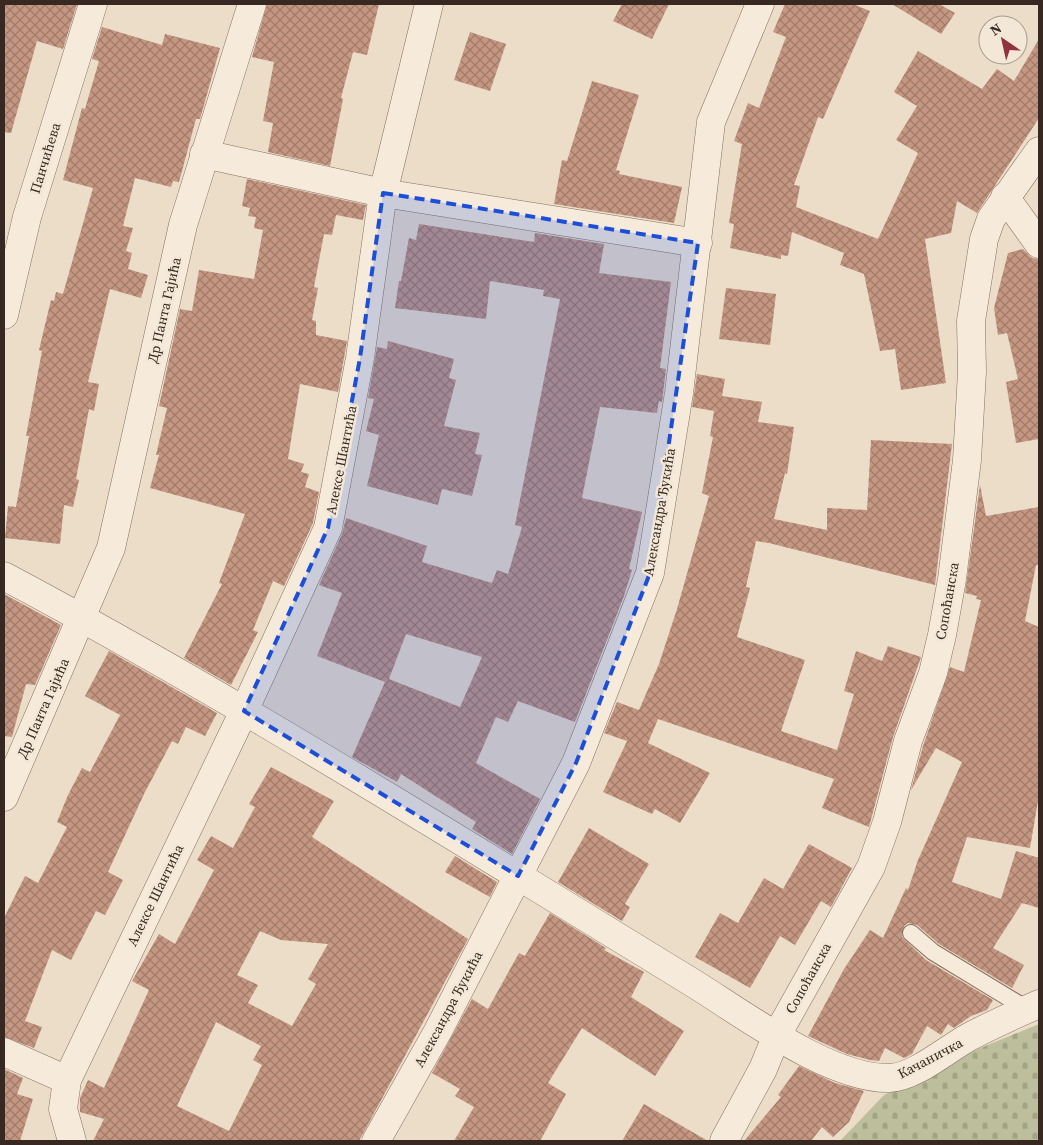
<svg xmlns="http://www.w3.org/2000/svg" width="1043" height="1145" viewBox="0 0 1043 1145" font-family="'Source Serif 4',serif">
<defs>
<pattern id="cemetery-stones" width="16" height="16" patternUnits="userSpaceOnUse" patternTransform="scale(1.25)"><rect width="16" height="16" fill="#bdbe9b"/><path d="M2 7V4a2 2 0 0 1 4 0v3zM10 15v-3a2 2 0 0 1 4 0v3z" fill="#a3a385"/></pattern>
<pattern id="building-cross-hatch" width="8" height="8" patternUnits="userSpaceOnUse" patternTransform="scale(1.25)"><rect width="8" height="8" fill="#c59782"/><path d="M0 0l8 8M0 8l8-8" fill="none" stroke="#a17b6a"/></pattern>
</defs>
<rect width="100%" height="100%" fill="#ebddc8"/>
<path fill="url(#cemetery-stones)" d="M1039 1024V1141H840L884 1095 978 1049Z"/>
<g fill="url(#building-cross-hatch)" fill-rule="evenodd">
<path d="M4 4H77L63 49 37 41 11 133 4 132Z"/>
<path d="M267 4H379L367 55 353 52 341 98 343 99 330 166 268 152 273 123 263 121 274 62 252 57Z"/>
<path d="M622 4H669L652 39 613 21Z"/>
<path d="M785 4H853L870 11 823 119 818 117 794 185 800 186 796 207 878 239 918 153 896 140 917 106 894 92 918 51 982 89 997 69 1014 81 1039 39V118L977 213 957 201 951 233 925 239 946 383 901 390 895 349 880 351 864 274 840 265 844 253 792 232 788 256 781 255V259L730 248 734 224 729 223 742 144 734 141 748 103 759 108 786 37 773 32Z"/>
<path d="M892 4H939L955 13 941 34Z"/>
<path d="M102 27 162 45 165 34 220 48 200 119H196L179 182 173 181 171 187 135 178 123 226 133 228 126 251 132 253 128 269 148 275 141 298 110 289 88 382 99 384 94 411 89 409 76 479 79 480 73 507 64 505 60 544 5 538 8 506 16 507 29 436H26L42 351 39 350 51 300 54 301 56 292 63 294 93 188 63 180 82 108 85 109 99 61 92 59Z"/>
<path d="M470 32 506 44 490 91 454 80Z"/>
<path d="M592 81 639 95 616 170 620 171 619 174 682 187 674 223 554 204 562 160 567 161Z"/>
<path d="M247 179 366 205 363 220 336 215 332 235 324 234 314 287 318 288 312 320 316 321V335L347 341 338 392 300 384 288 459 304 464 301 472 309 474 305 487 319 492 313 523 284 586 273 581 253 630 258 632 231 685 184 658 222 584 219 583 245 514 150 488 159 455H156L167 408 159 406 180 309 192 311 199 270 254 279 263 230 254 228 256 217 248 216 250 208 242 206Z"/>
<path d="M419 224 534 242 535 233 604 244 599 273 671 282 660 368 666 369 662 402 659 401 657 413 600 407 582 498 642 512 629 569 632 570 624 596 575 722 518 701 508 722 496 717 476 763 540 799 512 854 472 829 476 822 401 774 397 782 352 757 385 682 317 656 342 593 319 585 342 534 346 518 427 546 422 562 492 583 497 570 508 574 522 527 515 525 560 299 543 296 544 290 490 281 486 319 395 308 399 281H401L409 238 416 240ZM406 634 482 657 460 707 389 679Z"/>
<path d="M1023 249 1032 258 1039 259V439L1016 443 1006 382 1018 379 1007 333 998 335 994 308 1008 253Z"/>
<path d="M726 288 776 294 770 345 719 339Z"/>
<path d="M388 341 454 359 449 378 456 380 444 426 480 433 475 454 482 455 472 496 442 489 438 505 367 486 379 435 366 431 374 399 368 398 377 347 387 349Z"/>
<path d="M697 374 725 379 722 396 762 402 758 422 794 427 787 474 785 473 774 519 827 530V508L867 510 871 440 952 444 935 585 769 543 756 541 746 587 750 588 737 637 805 660 781 731 837 750 854 694 844 691 856 651 882 661 888 646 921 657 893 737 869 827 822 808 834 779 658 719 648 743 710 773 680 823 655 809 652 814 603 792 627 741 604 733 617 702 639 710 659 664 677 609 709 496 702 493 713 437 710 436 714 411 692 407Z"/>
<path d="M980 485 986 516 1039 507V565H1036L1025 621 1039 627V795L1030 848 967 837 952 882 1001 899 1016 851 1039 858V908L1022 903 993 948 1024 965 1012 988 939 944 917 925 908 923 904 926 902 937 926 960 993 1000 987 1010 971 1016 954 1028 948 1024 941 1035 927 1026 912 1054 904 1058 885 1048 879 1061 870 1060 847 1054 808 1036 844 969 870 930 883 938 906 888 908 890 918 860 962 762 936 748 911 790 923 746 950 667 964 672 981 600 976 599 977 596 965 593Z"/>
<path d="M4 594 61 625 35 685 26 684 12 737 4 736Z"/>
<path d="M109 651 217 713 205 736 186 727 178 744 172 741 144 794 108 872 123 880 105 915 96 911 71 960 52 950 25 1021 42 1027 34 1048 4 1037V918L25 876 38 883 67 827 57 822 68 795 82 768 90 772 120 715 85 696Z"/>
<path d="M271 767 334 801 312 837 468 939 359 1141H93L104 1119 80 1112V1098L88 1080 104 1088 149 990 132 981 159 934 175 944 214 870 197 860 211 836 233 848 255 807 249 804ZM260 931 281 940 328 944 308 979 316 984 292 1026 248 1003 258 985 237 975ZM216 1022 261 1046 253 1060 262 1065 229 1131 177 1106Z"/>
<path d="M589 828 649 864 625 904 630 907 622 921 558 882Z"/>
<path d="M809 844 852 868 831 907 821 901 795 945 780 936 750 988 695 957 720 913 738 923 764 878 783 889Z"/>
<path d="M455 856 497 882 490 897 445 872Z"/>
<path d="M550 913 606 948 604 950 644 972 631 997 684 1031 655 1076 582 1028 548 1083 566 1094 540 1141H454L474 1107 455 1096 460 1089 432 1073 472 999 488 1009 519 953 525 956Z"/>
<path d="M799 1066 835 1083 864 1091 849 1122 833 1137 822 1127 811 1141H744L781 1097 778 1095Z"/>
<path d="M4 1069 23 1078 17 1094 33 1099 20 1141H4Z"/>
<path d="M644 1104 708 1141H622Z"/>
</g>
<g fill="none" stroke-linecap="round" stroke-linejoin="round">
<g stroke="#856f5f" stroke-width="18">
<path id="lane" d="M911 933 933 952 1027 1009"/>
</g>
<g stroke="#856f5f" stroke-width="29">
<g id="street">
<path d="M204 154 383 193 698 243"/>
<path d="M1005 197 1039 244"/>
<path d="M4 315 27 217 93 4"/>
<path d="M4 576C179 669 350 773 520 877 578 912 635 948 693 983 743 1014 831 1080 890 1078 915 1077 947 1049 969 1037 991 1025 1016 1014 1039 1004"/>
<path d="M4 797 111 548 183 225 252 4"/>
<path d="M4 1052 67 1080"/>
<path d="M72 1141 63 1109 67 1080 244 711 328 528 360 358 383 193 429 4"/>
<path d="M376 1141 438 1031 576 763 650 573 679 393 711 122 760 4"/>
<path d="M724 1141 763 1069 777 1035 871 867 887 822 908 741 933 673 942 635 952 579 967 460 972 372 971 321 984 239 991 219 1039 151"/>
</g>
</g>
<use href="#lane" stroke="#f6ebdb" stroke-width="16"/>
<use href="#street" stroke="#f6ebdb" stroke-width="28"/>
</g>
<path fill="#1d4ed8" fill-opacity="0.2" stroke="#1d4ed8" stroke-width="4" stroke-dasharray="10 6" stroke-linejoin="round" d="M383 193 698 243 650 573 576 763 518 876 244 711 328 528 360 358Z"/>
<g text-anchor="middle" stroke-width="5" stroke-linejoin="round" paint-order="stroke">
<g font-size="14" fill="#372921" stroke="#f3e8d7">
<text transform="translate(45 158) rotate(-73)" y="5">Панчићева</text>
<text transform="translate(164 310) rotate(-77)" y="5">Др Панта Гајића</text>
<text transform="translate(341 460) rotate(-79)" y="5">Алексе Шантића</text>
<text transform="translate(659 512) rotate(-80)" y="5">Александра Ђукића</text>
<text transform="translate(947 601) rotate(-80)" y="5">Сопоћанска</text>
<text transform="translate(43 708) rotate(-66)" y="5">Др Панта Гајића</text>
<text transform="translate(155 895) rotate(-64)" y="5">Алексе Шантића</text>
<text transform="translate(808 978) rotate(-61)" y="5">Сопоћанска</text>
<text transform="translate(448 1009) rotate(-62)" y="5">Александра Ђукића</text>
<text transform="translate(930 1058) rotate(-28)" y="5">Качаничка</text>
</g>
</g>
<rect width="1043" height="1145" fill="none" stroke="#372921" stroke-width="10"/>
<g transform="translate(1003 40) rotate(326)"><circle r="24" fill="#f3e8d7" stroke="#a89c8e"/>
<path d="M0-4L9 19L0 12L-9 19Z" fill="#8f343e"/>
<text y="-8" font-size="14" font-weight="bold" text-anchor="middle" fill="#372921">N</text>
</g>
</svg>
